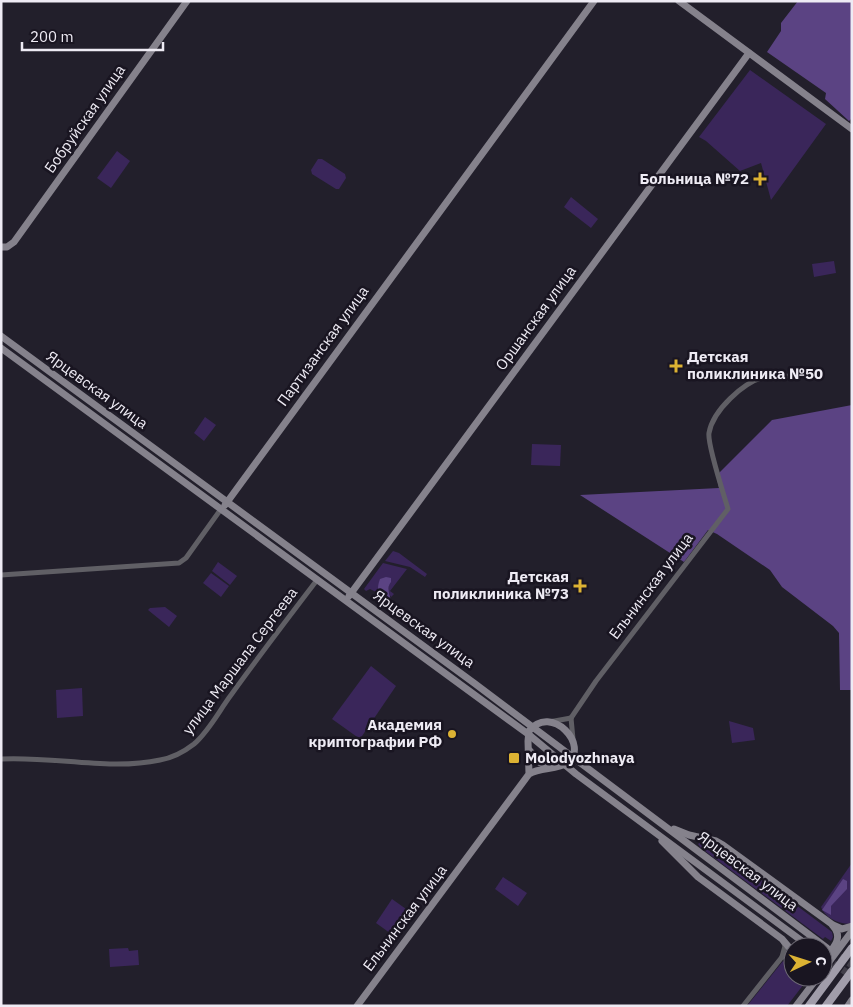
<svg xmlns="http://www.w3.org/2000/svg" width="853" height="1007" viewBox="0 0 853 1007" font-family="'IBM Plex Sans',sans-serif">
<rect width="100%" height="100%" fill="#221f2b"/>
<g fill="#3a265a">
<path d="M750 70 826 124 771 200 761 163 740 171 706 141 699 137Z"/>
<path d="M117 151 130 161 111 188 97 178Z"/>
<path d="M318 159H322L345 174 346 178 339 189H336L312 174 311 170Z"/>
<path d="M571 197 598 219 591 228 564 207Z"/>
<path d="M834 261 836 273 814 277 812 264Z"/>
<path d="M205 417 216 425 204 441 194 433Z"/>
<path d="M532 444 561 445 560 466 531 465Z"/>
<path d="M393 551 399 553 427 574 425 577 410 567 385 561Z"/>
<path d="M218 562 237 576 230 585 212 571Z"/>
<path d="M383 563 407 569 390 591 394 594 391 597 388 591 389 585 378 586V593L370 589 366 591 364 589Z"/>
<path d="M211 573 229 586 221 597 203 583Z"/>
<path d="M165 607 177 616 169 627 148 610 150 608Z"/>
<path d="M371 666 396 686 360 739 332 719Z"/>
<path d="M82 688 83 716 57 718 56 690Z"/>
<path d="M729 721 753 728 755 740 732 743Z"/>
<path d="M701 842 712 845 721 849 786 898 784 901 789 905 792 902 832 932 833 937 831 941 825 937 823 939 701 848 698 844Z"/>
<path d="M852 863V923C841 926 825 918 821 907Z"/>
<path d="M503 877 527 893 518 906 495 889Z"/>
<path d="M392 899 406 909 390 933 376 923Z"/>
<path d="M128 948 129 951 138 950 139 965 110 967 109 949Z"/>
<path d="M783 961 786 964 793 966V977H803L807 980 787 1006H747Z"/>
</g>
<g fill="#5b4383">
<path d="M798 1H852V118L849 121 825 99 826 93 767 52 781 31V23Z"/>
<path d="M852 405V690H840L839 633 833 626 782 587 770 570 717 534 708 530 684 562 580 495 719 488 716 474 719 473 772 420Z"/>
<path d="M386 577 391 578V582C386 588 390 594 391 601L387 607H384C378 598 376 589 380 579Z"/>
<path d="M843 879 847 881V889L831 906V915L822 910Z"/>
</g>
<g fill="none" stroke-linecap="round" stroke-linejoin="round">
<g stroke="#413e49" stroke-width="7" stroke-dasharray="7 3.5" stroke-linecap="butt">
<path d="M831 951 852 965"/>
<path d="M825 958 852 976"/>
</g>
<g stroke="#605f65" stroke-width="5">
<path d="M1 575 179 563 186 558 221 509"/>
<path d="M571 718 596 681 728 509C724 495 707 444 709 433 713 410 743 383 764 377 772 375 780 376 787 376"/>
<path d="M571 718 573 739"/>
<path d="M549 722 571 718"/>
<path d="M1 759C54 756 109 771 160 760 172 758 185 751 194 744 209 731 219 711 231 695 259 656 288 618 317 580"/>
<path d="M782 957 793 956"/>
<path d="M743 1006 782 957 785 946 783 941"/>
</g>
<g stroke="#85828c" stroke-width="7">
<path d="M679 1 852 129"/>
<path d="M1 247H7L14 242 187 1"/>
<path d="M1 336 474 683 827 948"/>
<path d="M1 348 528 734 576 774 810 947"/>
<path d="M225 505 594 1"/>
<path d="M349 596 749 53"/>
<path d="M530 751 539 762 550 767"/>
<path d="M674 829 689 835 716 841 723 845 833 925 842 929 852 926"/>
<path d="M662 841 698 877 782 939 793 952"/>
<path d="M823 961C831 950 845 939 833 926"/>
<path d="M823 970 852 931"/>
<path d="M357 1006 529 774C540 767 557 770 567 763 591 746 551 703 529 731L528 741 529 774"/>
<path d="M796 1006 818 977"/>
<path d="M848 1006 852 1000"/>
</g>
<g stroke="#a19daa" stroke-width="8">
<path d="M809 1006 852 948"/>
<path d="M826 1006 852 971"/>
</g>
</g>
<g fill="#dcb233" stroke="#191521" stroke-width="2">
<path d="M757.5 171.5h5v5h5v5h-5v5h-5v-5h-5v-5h5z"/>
<path d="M673.5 358.5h5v5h5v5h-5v5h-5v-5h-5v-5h5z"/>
<path d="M577.5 578.5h5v5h5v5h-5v5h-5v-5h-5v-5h5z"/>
<circle cx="452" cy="734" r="5"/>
<rect x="508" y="752" width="12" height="12" rx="2.5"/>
</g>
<g text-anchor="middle" stroke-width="5" stroke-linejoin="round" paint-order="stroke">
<g font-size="15" fill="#eeebf4" stroke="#191521">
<text transform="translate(85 119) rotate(-55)" y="5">Бобруйская улица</text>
<text transform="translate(536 318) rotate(-54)" y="5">Оршанская улица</text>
<text transform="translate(323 346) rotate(-54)" y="5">Партизанская улица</text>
<text transform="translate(97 390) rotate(36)" y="5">Ярцевская улица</text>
<text transform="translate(651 586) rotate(-53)" y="5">Ельнинская улица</text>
<text transform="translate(424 629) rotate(36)" y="5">Ярцевская улица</text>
<text transform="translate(240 661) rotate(-53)" y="5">улица Маршала Сергеева</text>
<text transform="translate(748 871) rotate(37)" y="5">Ярцевская улица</text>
<text transform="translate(405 918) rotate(-53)" y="5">Ельнинская улица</text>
</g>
<g font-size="15" font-weight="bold" fill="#eeebf4" stroke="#191521" text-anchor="end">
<text x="749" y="184">Больница №72</text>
<text x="687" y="362" text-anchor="start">Детская<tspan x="687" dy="17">поликлиника №50</tspan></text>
<text x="569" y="582">Детская<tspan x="569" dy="17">поликлиника №73</tspan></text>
<text x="442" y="730">Академия<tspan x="442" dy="17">криптографии РФ</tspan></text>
<text x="525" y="763" text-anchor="start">Molodyozhnaya</text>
</g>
</g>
<rect width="853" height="1007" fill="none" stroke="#eeebf4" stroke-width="5"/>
<g transform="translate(808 962) rotate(86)"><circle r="24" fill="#191521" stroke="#6e6b75"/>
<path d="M0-4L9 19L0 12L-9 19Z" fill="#dcb233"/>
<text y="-8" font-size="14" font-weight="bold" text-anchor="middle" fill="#eeebf4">С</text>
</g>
<path d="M22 42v8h141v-8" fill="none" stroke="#eeebf4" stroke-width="2.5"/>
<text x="30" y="42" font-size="15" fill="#eeebf4" stroke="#191521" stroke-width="4" paint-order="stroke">200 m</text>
</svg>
